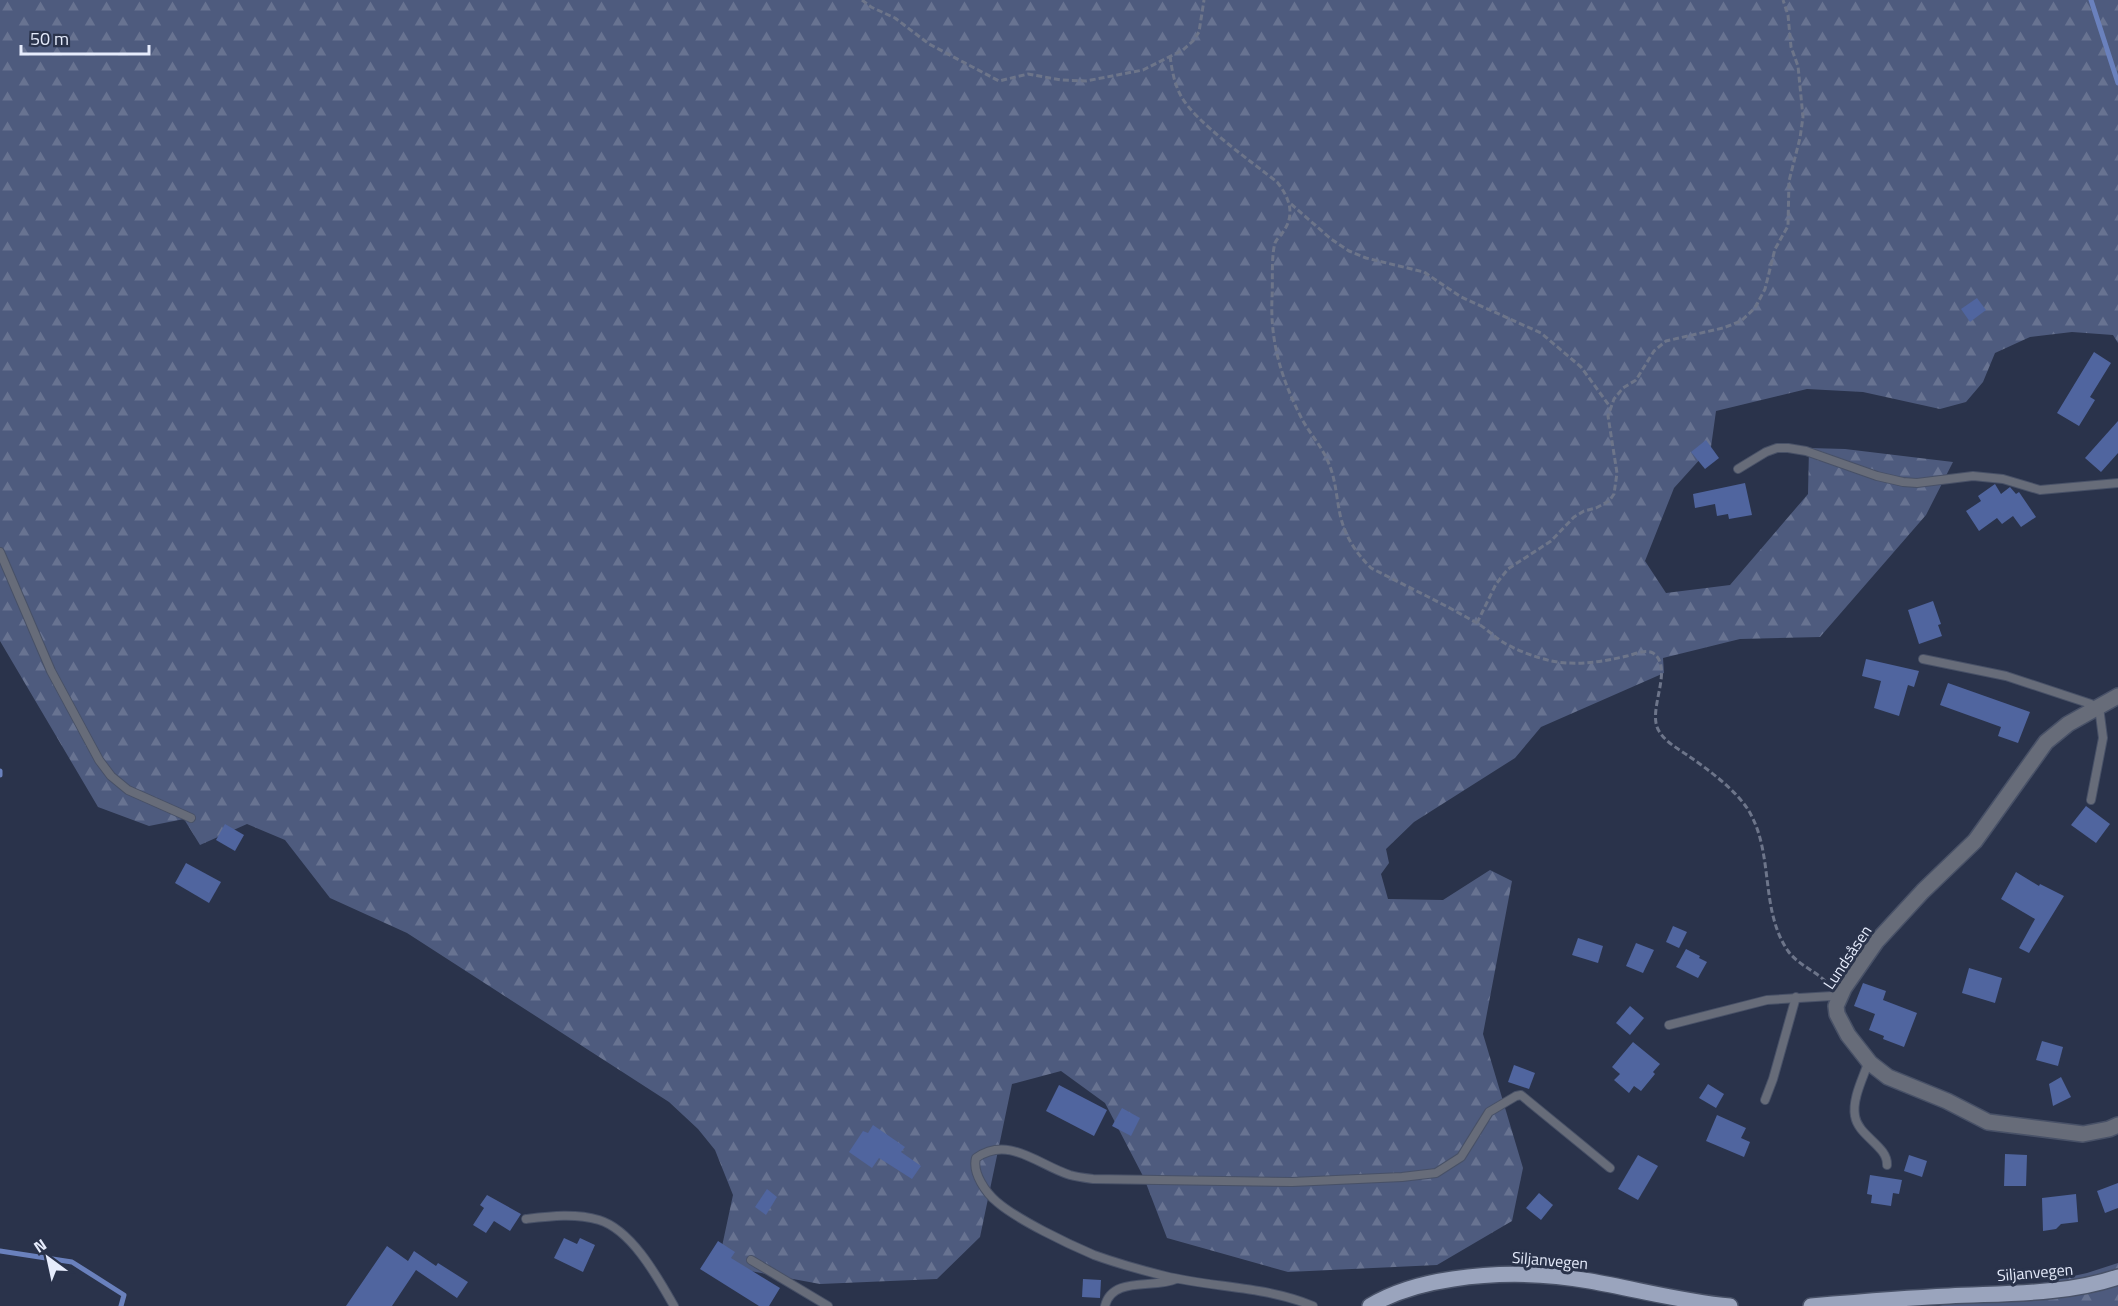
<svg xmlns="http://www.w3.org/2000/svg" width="2118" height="1306" viewBox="0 0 2118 1306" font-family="'Titillium Web',sans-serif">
<defs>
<pattern id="forest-firs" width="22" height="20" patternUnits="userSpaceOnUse" patternTransform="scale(1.5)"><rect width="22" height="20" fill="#4e5b7e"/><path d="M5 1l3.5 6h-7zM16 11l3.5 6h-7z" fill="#687391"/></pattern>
</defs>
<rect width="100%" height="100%" fill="#2a334b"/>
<g fill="url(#forest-firs)">
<path d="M0 0H2118V343L2113 335 2072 332 2030 337 1995 353 1983 382 1966 402 1940 409 1863 392 1807 389 1716 411 1711 447 1674 488 1645 561 1666 593 1730 585 1808 494 1809 448 1845 449 1953 462 1926 515 1820 637 1740 639 1663 658 1664 673 1541 727 1515 758 1414 822 1386 849 1389 863 1381 874 1388 899 1443 900 1490 870 1512 881 1483 1034 1523 1168 1512 1221 1437 1265 1288 1272 1167 1238 1144 1178 1105 1103 1061 1071 1012 1084 980 1237 937 1279 820 1284 718 1265 733 1195 715 1150 698 1129 669 1102 407 933 330 898 285 840 247 824 200 845 184 819 149 826 98 807 0 641Z"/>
<path d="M2118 1263V1306H1938L2087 1273Z"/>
</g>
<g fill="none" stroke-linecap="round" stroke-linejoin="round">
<g stroke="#6a81bd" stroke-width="5">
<path d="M2091 0 2118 83"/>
<path d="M0 771V775"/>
<path d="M0 1251 72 1262 124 1295 121 1306"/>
</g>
</g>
<g fill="#50659f">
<path d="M1977 298 1986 310 1970 322 1961 309Z"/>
<path d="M2094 352 2111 363 2090 397 2095 400 2079 426 2057 413Z"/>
<path d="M2118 421V453L2101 472 2085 458Z"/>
<path d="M1706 440 1719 458 1705 469 1691 452Z"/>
<path d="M1745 483 1752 515 1729 519 1728 514 1717 516 1715 504 1695 508 1693 494Z"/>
<path d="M1995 484 2001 494 2010 487 2016 494 2019 492 2036 517 2021 527 2013 516 2002 524 1997 518 1979 531 1966 511 1981 501 1978 496Z"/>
<path d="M1933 601 1941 624 1938 625 1942 636 1919 644 1908 610Z"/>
<path d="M1866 659 1919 671 1914 687 1908 685 1899 716 1874 708 1881 681 1862 676Z"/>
<path d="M1948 683 2030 712 2018 743 1998 736 2001 727 1940 705Z"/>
<path d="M2086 806 2110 824 2096 843 2071 825Z"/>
<path d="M225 824 244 835 235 851 216 840Z"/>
<path d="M186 863 221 882 209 903 175 883Z"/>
<path d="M2016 872 2039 886 2040 884 2064 896 2029 953 2019 948 2035 919 2001 899Z"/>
<path d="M1673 926 1687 932 1679 948 1666 942Z"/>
<path d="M1578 938 1603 946 1598 963 1572 955Z"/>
<path d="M1636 943 1654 950 1643 973 1626 966Z"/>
<path d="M1686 949 1700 956 1699 958 1707 962 1698 978 1676 967Z"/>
<path d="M1969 968 2002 978 1995 1003 1962 993Z"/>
<path d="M1863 983 1886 991 1883 1000 1917 1013 1904 1047 1883 1039 1884 1036 1869 1030 1875 1014 1854 1006Z"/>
<path d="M1630 1006 1644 1018 1630 1035 1616 1023Z"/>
<path d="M2042 1041 2063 1047 2058 1066 2036 1060Z"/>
<path d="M1633 1042 1660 1064 1653 1072 1655 1074 1641 1091 1634 1086 1629 1093 1614 1080 1620 1074 1612 1067Z"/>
<path d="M1514 1065 1535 1073 1529 1089 1508 1082Z"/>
<path d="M2061 1077 2071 1097 2053 1106 2049 1084Z"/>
<path d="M1708 1084 1724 1094 1716 1108 1699 1098Z"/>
<path d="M1059 1085 1107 1110 1094 1136 1046 1111Z"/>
<path d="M1122 1108 1140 1118 1131 1136 1112 1126Z"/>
<path d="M1717 1115 1746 1128 1741 1138 1750 1142 1744 1157 1706 1141Z"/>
<path d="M873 1125 905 1147 901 1152 921 1166 912 1179 879 1158 872 1168 849 1152 863 1131 868 1133Z"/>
<path d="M2005 1154 2027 1155 2026 1186H2004Z"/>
<path d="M1638 1155 1658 1166 1638 1200 1618 1189Z"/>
<path d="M1909 1155 1927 1161 1922 1177 1904 1171Z"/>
<path d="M1870 1175 1902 1180 1899 1194 1893 1193 1891 1206 1871 1203 1872 1195 1867 1194Z"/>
<path d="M2118 1183V1208L2105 1213 2097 1191Z"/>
<path d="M767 1189 777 1197 766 1215 755 1207Z"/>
<path d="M1539 1193 1553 1205 1541 1220 1526 1208Z"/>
<path d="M2076 1194 2078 1222 2061 1224 2056 1229 2043 1231 2042 1198Z"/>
<path d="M487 1195 521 1214 510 1231 494 1221 486 1233 473 1225 484 1208 480 1205Z"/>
<path d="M564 1238 577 1244 580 1238 595 1245 583 1272 554 1258Z"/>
<path d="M718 1241 735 1252 731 1258 780 1288 769 1306H759L700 1269Z"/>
<path d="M387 1246 408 1261 414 1251 436 1266 438 1263 468 1282 457 1298 416 1270 392 1306H346Z"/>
<path d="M1083 1279 1101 1280 1100 1298 1082 1297Z"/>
</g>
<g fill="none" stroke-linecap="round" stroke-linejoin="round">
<g stroke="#485167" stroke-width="10">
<g id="service">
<path d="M1738 469 1766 452 1777 448H1788L1806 451 1877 476 1903 482 1917 483 1973 476 2003 479 2040 490 2118 483"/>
<path d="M0 552 51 671 99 760 111 776 128 790 191 818"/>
<path d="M1923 659 2006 676 2091 704 2093 708"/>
<path d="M2091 800 2103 738 2099 707"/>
<path d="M1669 1025 1767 1000 1832 996 1840 998"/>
<path d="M1870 1063 1867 1066C1862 1080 1852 1100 1855 1116 1858 1136 1888 1146 1887 1165"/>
<path d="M1765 1100 1773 1079 1796 997"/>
<path d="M526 1219C551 1216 575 1213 599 1220 632 1230 658 1278 674 1306"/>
<path d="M751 1260 828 1306"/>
<path d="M1105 1306C1112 1276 1154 1289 1176 1279"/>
<path d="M1313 1306C1266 1286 1214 1288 1165 1276 1141 1270 1116 1263 1094 1255 1068 1244 1018 1220 997 1202 986 1193 972 1173 976 1158 1009 1135 1038 1165 1070 1175 1077 1177 1085 1178 1093 1179L1292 1182 1402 1177 1436 1173 1461 1157 1489 1112 1516 1096 1521 1095 1610 1168"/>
</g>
</g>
<g stroke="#485167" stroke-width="18">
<path id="minor" d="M2118 696 2068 724 2046 742 1975 841 1923 891 1876 942 1844 988 1836 1006 1837 1014 1848 1035 1870 1063 1888 1077 1947 1101 1988 1122 2083 1134 2109 1129 2118 1125"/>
</g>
<g stroke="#485167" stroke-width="18">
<g id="primary">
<path d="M1370 1306C1395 1291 1425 1283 1453 1279 1499 1272 1544 1273 1590 1281 1636 1289 1683 1302 1730 1306"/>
<path d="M1811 1306C1857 1302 1903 1298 1949 1296 2005 1293 2065 1295 2118 1277"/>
</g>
</g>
<g stroke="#6d758a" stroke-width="3" stroke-dasharray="6 3" stroke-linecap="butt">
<path d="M862 0 871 7 895 18 929 44 999 81 1028 74 1061 80 1086 81 1143 70 1183 50 1193 41 1199 32 1204 0"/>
<path d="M1170 56C1172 70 1174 83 1181 96 1195 122 1252 162 1277 182 1289 197 1296 214 1283 232 1281 236 1277 238 1275 243 1271 257 1273 282 1272 298 1270 343 1282 381 1303 421 1311 435 1323 448 1329 464 1335 478 1336 493 1339 509 1343 533 1354 551 1371 568 1406 586 1442 603 1475 622 1485 627 1492 635 1501 641 1515 650 1535 657 1551 661 1578 666 1601 662 1627 656 1635 654 1646 649 1653 653 1675 668 1646 711 1659 731 1666 743 1679 749 1690 757 1710 771 1733 788 1747 808 1775 851 1759 909 1788 951 1799 966 1817 971 1829 985"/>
<path d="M1291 204 1331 239 1349 251 1366 258 1424 272 1461 297 1541 333 1581 367 1611 408"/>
<path d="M1477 623 1496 584 1508 569 1551 541 1574 517 1584 511 1596 508 1609 501 1614 494 1617 473 1608 416 1614 399 1623 388 1636 380 1654 351 1666 341 1723 328 1741 321 1755 308 1765 289 1775 249 1788 226 1789 181 1800 138 1803 117 1798 66 1791 47 1788 15 1783 0"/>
</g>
<use href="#service" stroke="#676c79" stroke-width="8"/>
<use href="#minor" stroke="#676c79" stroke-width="15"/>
<use href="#primary" stroke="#9aa4bd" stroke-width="15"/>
</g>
<g text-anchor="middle" stroke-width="6" stroke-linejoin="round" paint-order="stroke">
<g font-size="16" fill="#e6ecfc" stroke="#2a334b">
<text transform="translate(1847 957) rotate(-56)" y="6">Lundsåsen</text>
<text transform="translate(1550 1260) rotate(5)" y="6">Siljanvegen</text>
<text transform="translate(2035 1272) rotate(-5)" y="6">Siljanvegen</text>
</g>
</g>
<g transform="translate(48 1258) rotate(327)" stroke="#2a334b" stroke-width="4.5" paint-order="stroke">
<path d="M0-4.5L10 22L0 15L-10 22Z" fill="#e6ecfc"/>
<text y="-9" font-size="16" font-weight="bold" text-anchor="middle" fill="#e6ecfc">N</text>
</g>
<path d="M21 45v9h128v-9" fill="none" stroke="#e6ecfc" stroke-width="3"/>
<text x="30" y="45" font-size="18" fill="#e6ecfc" stroke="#2a334b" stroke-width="4.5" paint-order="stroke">50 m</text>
</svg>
